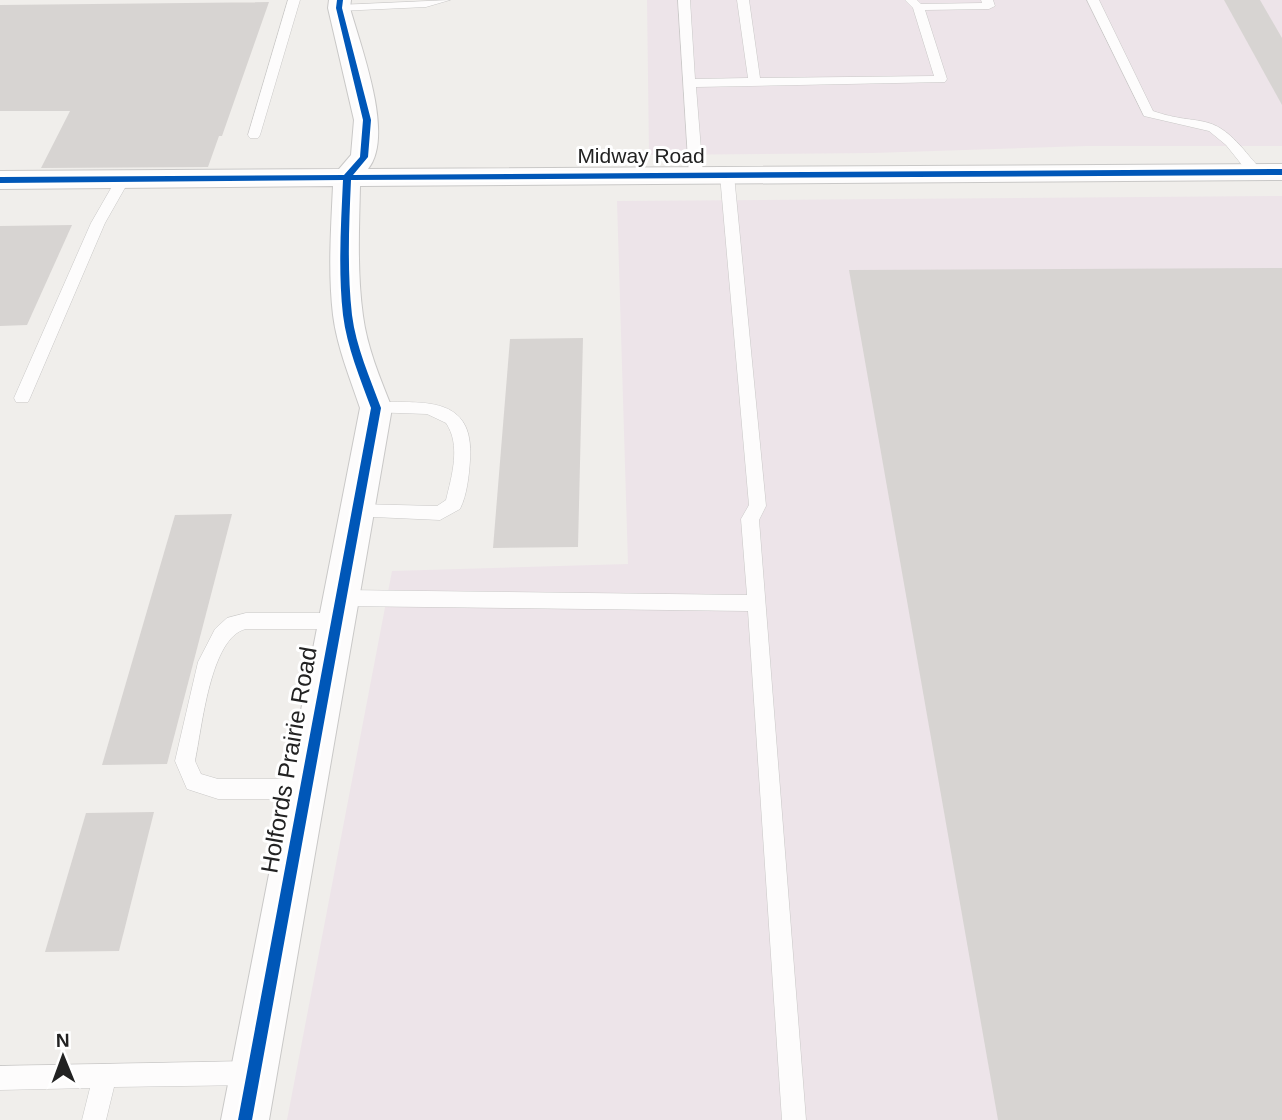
<svg xmlns="http://www.w3.org/2000/svg" width="1282" height="1120" viewBox="0 0 1282 1120" font-family="Helvetica,sans-serif">
<rect width="100%" height="100%" fill="#f0eeeb"/>
<g fill="#ede4e9">
<path d="M647 0H1282V146H1086L873 153 649 155Z"/>
<path d="M1282 196V1120H287L392 571 628 564 617 201Z"/>
</g>
<g fill="#d7d4d2">
<path d="M1224 0H1260L1282 38V105Z"/>
<path d="M269 2 222 136H219L208 167 41 168 70 111H0V5Z"/>
<path d="M72 225 27 325 0 326V226Z"/>
<path d="M1282 268V1120H998L849 270Z"/>
<path d="M583 338 578 547 493 548 510 339Z"/>
<path d="M232 514 167 764 102 765 175 515Z"/>
<path d="M154 812 119 951 45 952 86 813Z"/>
</g>
<g fill="none" stroke-linecap="round" stroke-linejoin="round">
<g stroke="#c9c8c7" stroke-width="1">
<g id="lane">
<path d="M288 0H300L260 135 258 138H250L248 135Z"/>
<path d="M450 0 426 7 339 11 333 8 339 5Z"/>
<path d="M678 0H690L695 79 748 78 737 0H749L760 78 934 76 913 8 905 0H917L921 4 982 3 981 0H993L995 6 989 9 925 10 947 79 945 82 696 87 703 175 696 179 689 175Z"/>
<path d="M1087 0H1099L1153 111C1202 128 1211 108 1250 157 1255 163 1261 168 1260 175H1250L1226 145 1209 131 1144 116Z"/>
<path d="M727 171 734 175 766 506 759 520 806 1120H782L748 611 342 606 336 604 333 598 336 592 342 590 747 595 741 519 749 505 720 175Z"/>
<path d="M123 175 130 179 105 223 30 398 28 402H16L14 398 91 223 118 176Z"/>
<path d="M376 402C422 403 475 394 470 460 469 476 467 495 460 509L440 520 351 516 349 511 351 506 357 504 437 506 446 500C452 475 461 445 446 423L427 414 370 412 368 408Z"/>
<path d="M246 613H336L342 615 345 621 342 627 336 629H246C210 637 202 729 195 761L201 774 218 779H304L311 782 314 789 311 796 304 799H218L187 789 175 761 198 662 215 629 227 618Z"/>
<path d="M252 1061 260 1065 264 1073 260 1081 252 1085 114 1087 106 1120H82L90 1088 0 1090V1066Z"/>
</g>
</g>
<g stroke="#c9c8c7" stroke-width="2">
<path id="street" d="M329 0H351L350 8C361 48 395 136 368 169L1282 164V180L360 186C359 229 357 273 363 316 367 347 380 378 392 408L269 1120H221L360 408C350 378 337 347 333 315 328 272 331 229 333 186L0 189V171L339 169 351 155 354 120 328 8Z"/>
</g>
<use href="#lane" fill="#fdfcfc" fill-rule="evenodd"/>
<use href="#street" fill="#fdfcfc" fill-rule="evenodd"/>
<g stroke="#fff" stroke-width="5">
<path id="cycleway" d="M337 0H343L342 8 371 120 368 157 353 175 1282 169V175L351 180C349 225 347 270 352 315 356 347 370 378 381 408L252 1120H238L371 408C360 378 347 347 343 315 338 270 341 225 343 180L0 183V177L344 175 360 157 363 120 336 8Z"/>
</g>
<use href="#cycleway" fill="#0057b8" fill-rule="evenodd"/>
</g>
<g text-anchor="middle" stroke-width="6" stroke-linejoin="round" paint-order="stroke">
<g font-size="21" fill="#222" stroke="#fff">
<text x="641" y="163">Midway Road</text>
</g>
<g font-size="24" fill="#222" stroke="#fff">
<text transform="translate(289 760) rotate(-80)" y="8">Holfords Prairie Road</text>
</g>
</g>
<g transform="translate(63 1057) rotate(359)" stroke="#ffffff" stroke-width="5" paint-order="stroke">
<path d="M0-5L12 26L0 18L-12 26Z" fill="#222222"/>
<text y="-10" font-size="19" font-weight="bold" text-anchor="middle" fill="#222222">N</text>
</g>
</svg>
